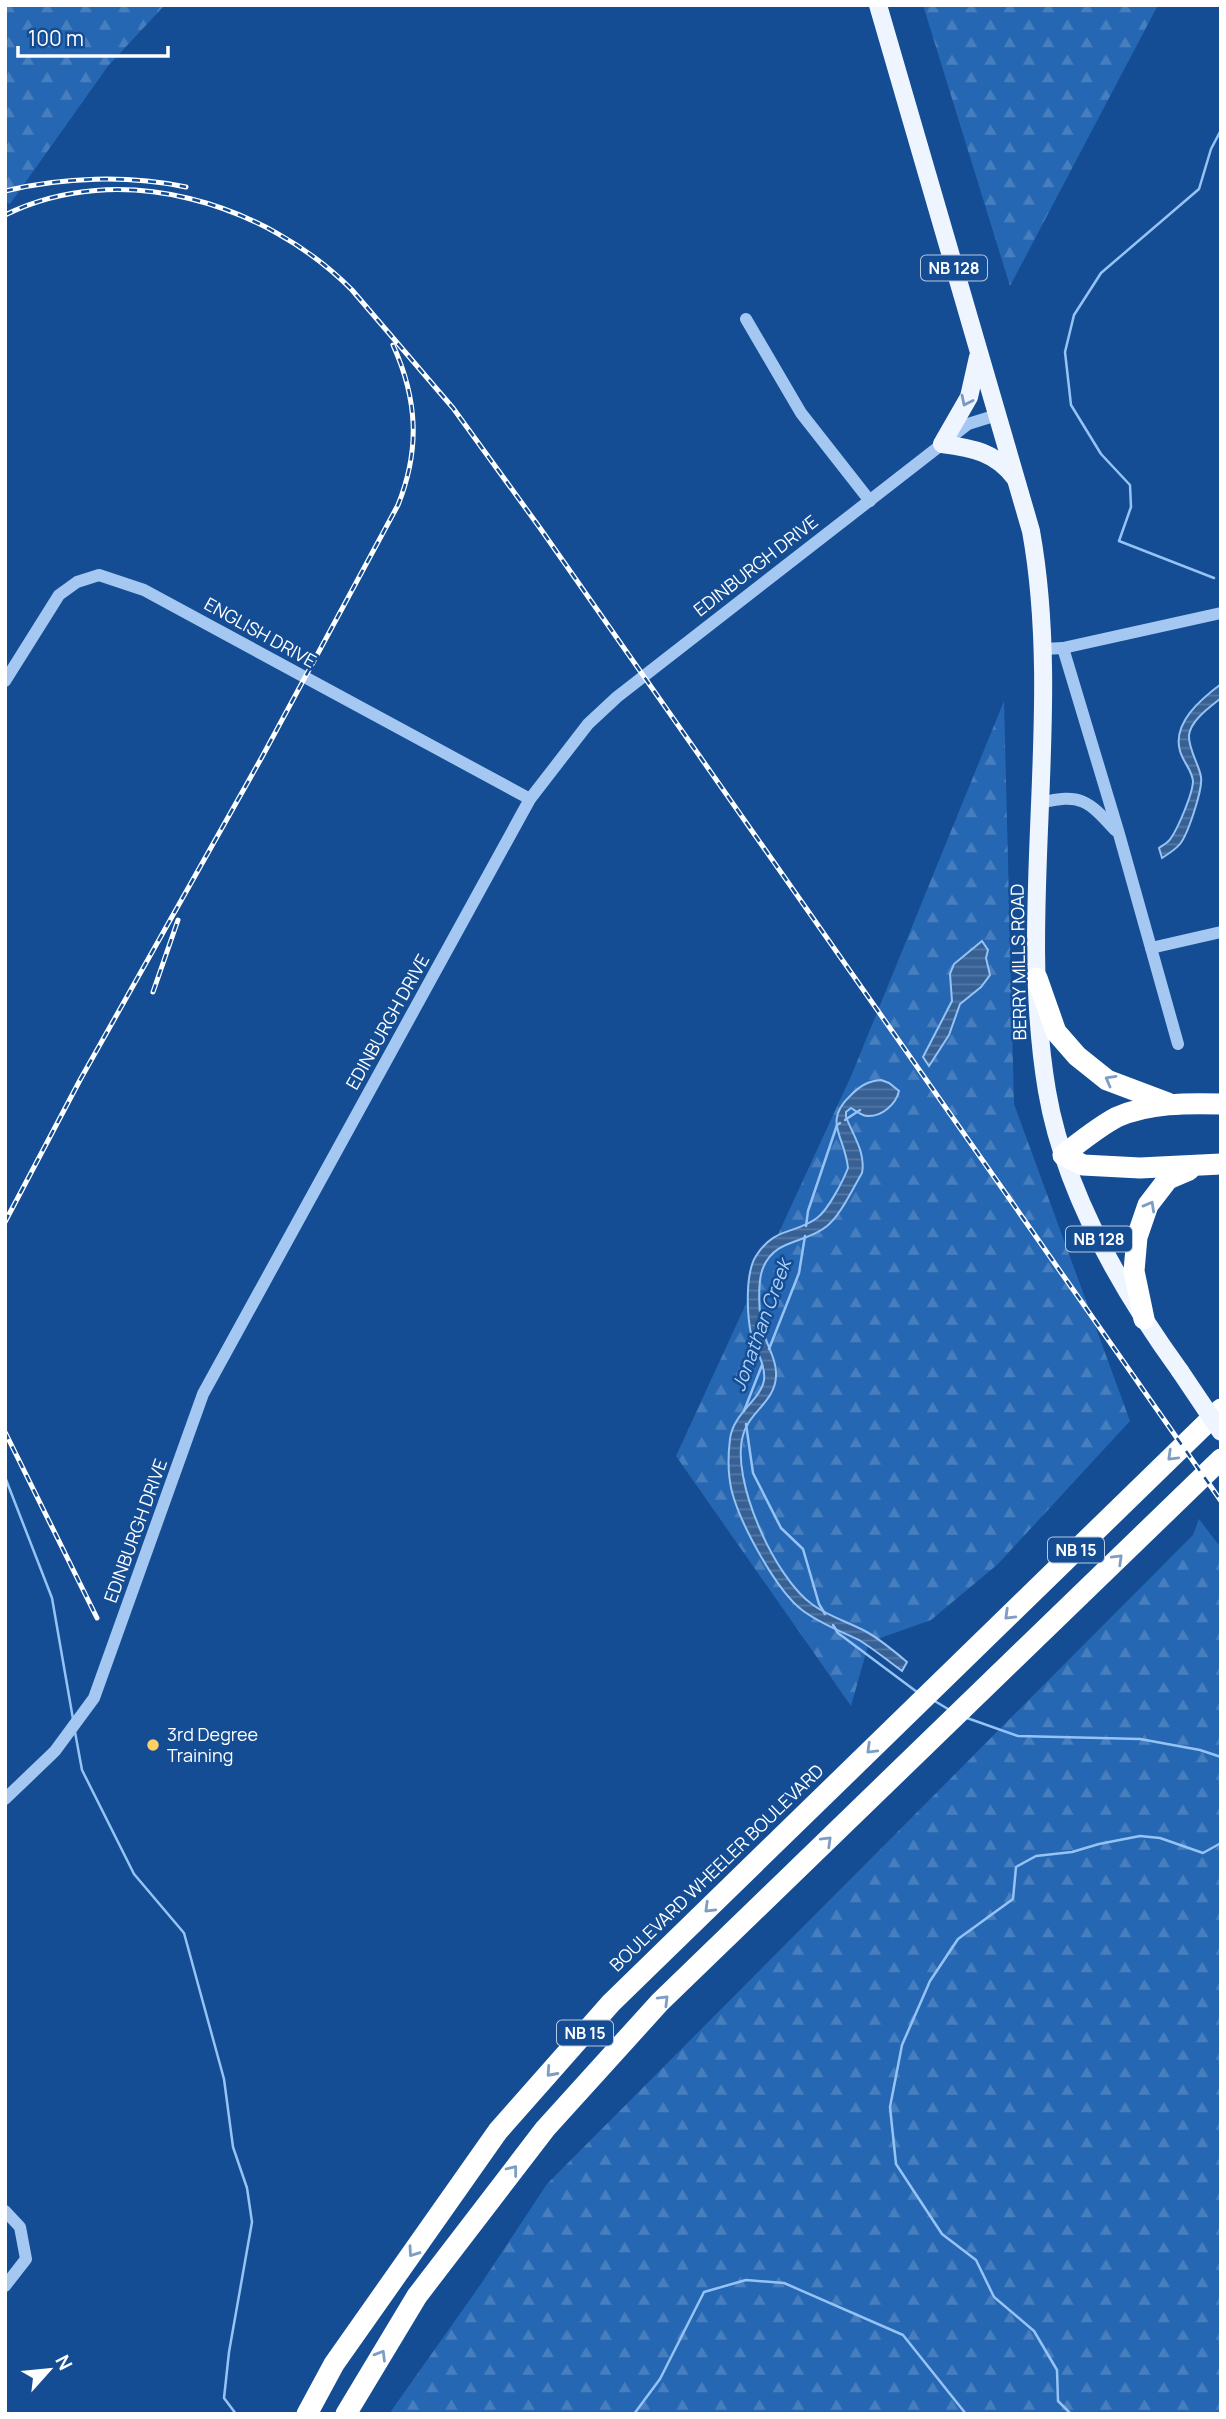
<svg xmlns="http://www.w3.org/2000/svg" width="1226" height="2419" viewBox="0 0 1226 2419" font-family="Manrope,sans-serif">
<defs>
<pattern id="forest-firs" width="22" height="20" patternUnits="userSpaceOnUse" patternTransform="scale(1.75)"><rect width="22" height="20" fill="#2667b3"/><path d="M5 1l3.5 6h-7zM16 11l3.5 6h-7z" fill="#477ebe"/></pattern>
<pattern id="water-rules" width="6" height="5" patternUnits="userSpaceOnUse" patternTransform="scale(1.75)"><rect width="6" height="5" fill="#376094"/><path d="M0 2.5h6" fill="none" stroke="#5578a4"/></pattern>
</defs>
<rect width="100%" height="100%" fill="#144d94"/>
<g fill="url(#forest-firs)">
<path d="M5 5H162L163 7 108 66 10 204 5 201Z"/>
<path d="M923 5H1158L1010 286Z"/>
<path d="M1004 701 1014 1104 1130 1421 998 1564 931 1620 869 1642 851 1706 676 1456 852 1074Z"/>
<path d="M1199 1519 1221 1548V2414H389L481 2284 547 2184 1193 1535Z"/>
</g>
<g fill="url(#water-rules)" stroke="#96c3f5" stroke-width="2">
<path d="M1221 684V698C1210 707 1191 720 1189 735 1188 749 1199 764 1201 777 1203 789 1188 834 1180 844 1175 850 1168 854 1162 858L1159 848C1163 845 1168 843 1171 838 1178 828 1193 793 1193 781 1192 770 1183 762 1180 751 1172 723 1201 699 1221 684Z"/>
<path d="M982 941 988 950 986 958 990 975 981 987 960 1004 949 1035 929 1066 923 1057 952 1001 950 974 954 964Z"/>
<path d="M881 1080 889 1083 899 1091C896 1104 882 1117 867 1116 861 1115 856 1111 851 1108L846 1112V1117C853 1135 866 1153 862 1173 853 1188 840 1216 827 1226 806 1244 775 1238 763 1268 757 1282 759 1316 763 1331 767 1346 777 1360 776 1376 775 1402 749 1412 743 1435 730 1479 775 1579 813 1605 828 1616 848 1622 865 1631 880 1639 894 1651 907 1662L902 1671C888 1661 874 1649 859 1640 840 1631 819 1623 802 1610 776 1590 741 1525 732 1492 728 1476 728 1455 730 1439 733 1413 761 1400 764 1380 766 1365 755 1349 751 1334 747 1314 745 1273 756 1256 775 1226 794 1235 817 1218 828 1210 843 1181 848 1168 845 1136 822 1122 851 1095 860 1086 868 1081 881 1080Z"/>
</g>
<g fill="none" stroke-linecap="round" stroke-linejoin="round">
<g stroke="#96c3f5" stroke-width="2.5">
<path d="M1214 578 1119 541 1131 507 1130 485 1101 454 1071 405 1065 352 1074 315 1101 273 1199 189 1211 149 1221 130"/>
<path d="M845 1120 860 1110"/>
<path d="M806 1226 808 1211 837 1125 840 1123"/>
<path d="M769 1349 799 1273 805 1236"/>
<path d="M744 1411 762 1365"/>
<path d="M746 1424 753 1473 781 1528 803 1549 819 1604 825 1614"/>
<path d="M5 1477 52 1598 73 1719"/>
<path d="M833 1625 838 1633 917 1692"/>
<path d="M933 1700 948 1709"/>
<path d="M967 1718 1018 1736 1140 1739 1200 1750 1221 1757"/>
<path d="M75 1732 82 1770 134 1874 184 1933 224 2079 233 2147 247 2188 252 2222 229 2352 224 2398 236 2414"/>
<path d="M634 2414 660 2379 704 2292 746 2280 784 2283 903 2335 966 2414"/>
<path d="M1071 2414 1058 2401 1057 2370 1034 2331 994 2297 976 2260 942 2234 896 2164 890 2107 902 2045 930 1981 958 1939 1013 1899 1016 1867 1036 1856 1072 1852 1099 1844 1140 1836 1160 1838 1203 1853 1221 1843"/>
</g>
<g stroke="#a4c8f2" stroke-width="12">
<path d="M746 319 801 413 870 501"/>
<path d="M1063 648 1119 834 1178 1044"/>
<path d="M1043 649 1063 648 1221 613"/>
<path d="M5 681 59 595 77 582 99 575 144 590 530 799"/>
<path d="M1040 803C1080 793 1088 800 1115 830"/>
<path d="M1151 948 1221 932"/>
<path d="M5 1799 55 1751 94 1698 203 1394 530 799 588 724 617 697 968 424 997 415"/>
<path d="M5 2211 20 2227 26 2259 5 2286"/>
</g>
<g stroke="#eff5ff" stroke-width="18">
<path d="M878 5 1031 531C1064 714 1016 908 1047 1091 1064 1191 1122 1291 1180 1371"/>
<path d="M978 357 969 397 942 444C972 448 996 452 1015 478"/>
</g>
<g stroke="#fff" stroke-width="21">
<path d="M1037 978 1056 1032 1077 1056 1107 1080 1168 1103"/>
<path d="M1221 1104C1187 1103 1149 1103 1117 1117 1098 1127 1080 1142 1063 1155L1083 1165 1140 1168 1221 1164"/>
<path d="M1144 1319 1134 1271 1137 1237 1148 1205 1168 1179 1189 1170"/>
<path d="M307 2414 334 2364 498 2131 611 2003 1221 1409"/>
<path d="M346 2414 417 2296 545 2129 660 2002 1221 1459"/>
</g>
<g stroke="#fff" stroke-width="5">
<g id="rail">
<path d="M5 191C63 177 128 175 186 187"/>
<path d="M5 215C120 158 266 203 352 290L453 408 540 528 1221 1501"/>
<path d="M153 992 178 920"/>
<path d="M5 1222 80 1080 262 757 398 505C420 450 418 400 393 345"/>
<path d="M5 1432 97 1618"/>
</g>
</g>
<use href="#rail" stroke="#144d94" stroke-width="2.5" stroke-dasharray="8" stroke-linecap="butt"/>
<path stroke="#eff5ff" stroke-width="18" d="M1180 1371 1221 1432"/>
</g>
<defs><path id="oneway-chevron" d="M-2-3.5L2.5 0L-2 3.5" fill="none" stroke-width="1.6" stroke-linecap="round" stroke-linejoin="round" transform="scale(1.75)"/></defs>
<use stroke="#7799c4" href="#oneway-chevron" transform="translate(966 401) rotate(116)"/>
<g stroke="#7e9dc4">
<use href="#oneway-chevron" transform="translate(1110 1080) rotate(-151)"/>
<use href="#oneway-chevron" transform="translate(1150 1206) rotate(-61)"/>
<use href="#oneway-chevron" transform="translate(1172 1456) rotate(136)"/>
<use href="#oneway-chevron" transform="translate(1118 1559) rotate(-44)"/>
<use href="#oneway-chevron" transform="translate(1009 1615) rotate(136)"/>
<use href="#oneway-chevron" transform="translate(871 1749) rotate(136)"/>
<use href="#oneway-chevron" transform="translate(827 1841) rotate(-44)"/>
<use href="#oneway-chevron" transform="translate(709 1908) rotate(136)"/>
<use href="#oneway-chevron" transform="translate(664 2000) rotate(-45)"/>
<use href="#oneway-chevron" transform="translate(551 2072) rotate(132)"/>
<use href="#oneway-chevron" transform="translate(513 2170) rotate(-52)"/>
<use href="#oneway-chevron" transform="translate(413 2252) rotate(125)"/>
<use href="#oneway-chevron" transform="translate(381 2355) rotate(-59)"/>
</g>
<circle fill="#ffd165" stroke="#144d94" stroke-width="2.5" cx="153" cy="1745" r="7"/>
<g text-anchor="middle" stroke-width="5" stroke-linejoin="round" paint-order="stroke">
<g fill="#144d94" stroke="#b8cadf" stroke-width="2">
<rect x="921" y="255.5" width="66" height="25" rx="5"/>
<rect x="1066" y="1226.5" width="66" height="25" rx="5"/>
<rect x="1048" y="1537.5" width="56" height="25" rx="5"/>
<rect x="557" y="2020.5" width="56" height="25" rx="5"/>
</g>
<g font-size="16" font-weight="bold" fill="#fff">
<text x="954" y="274">NB 128</text>
<text x="1099" y="1245">NB 128</text>
<text x="1076" y="1556">NB 15</text>
<text x="585" y="2039">NB 15</text>
</g>
<g font-size="18" fill="#fff" stroke="#144d94">
<text transform="translate(756 566) rotate(-38)" y="6">EDINBURGH DRIVE</text>
<text transform="translate(260 633) rotate(29)" y="6">ENGLISH DRIVE</text>
<text transform="translate(1019 962) rotate(-91)" y="6">BERRY MILLS ROAD</text>
<text transform="translate(388 1022) rotate(-61)" y="6">EDINBURGH DRIVE</text>
<text transform="translate(136 1531) rotate(-70)" y="6">EDINBURGH DRIVE</text>
<text transform="translate(717 1868) rotate(-44)" y="6">BOULEVARD WHEELER BOULEVARD</text>
</g>
<g font-size="18" fill="#fff" stroke="#144d94" text-anchor="start">
<text x="167" y="1741">3rd Degree<tspan x="167" dy="21">Training</tspan></text>
</g>
<g font-size="19" font-style="italic" fill="#b0d2f9" stroke="#144d94">
<text transform="translate(761 1325) rotate(-70)" y="7">Jonathan Creek</text>
</g>
</g>
<rect width="1226" height="2419" fill="none" stroke="#ffffff" stroke-width="14"/>
<g transform="translate(49 2370) rotate(63)" stroke="#144d94" stroke-width="5" paint-order="stroke">
<path d="M0-5L12 26L0 18L-12 26Z" fill="#ffffff"/>
<text y="-10" font-size="19" font-weight="bold" text-anchor="middle" fill="#ffffff">N</text>
</g>
<path d="M18 46v10h150v-10" fill="none" stroke="#ffffff" stroke-width="3.5"/>
<text x="28" y="46" font-size="21" fill="#ffffff" stroke="#144d94" stroke-width="5" paint-order="stroke">100 m</text>
</svg>
